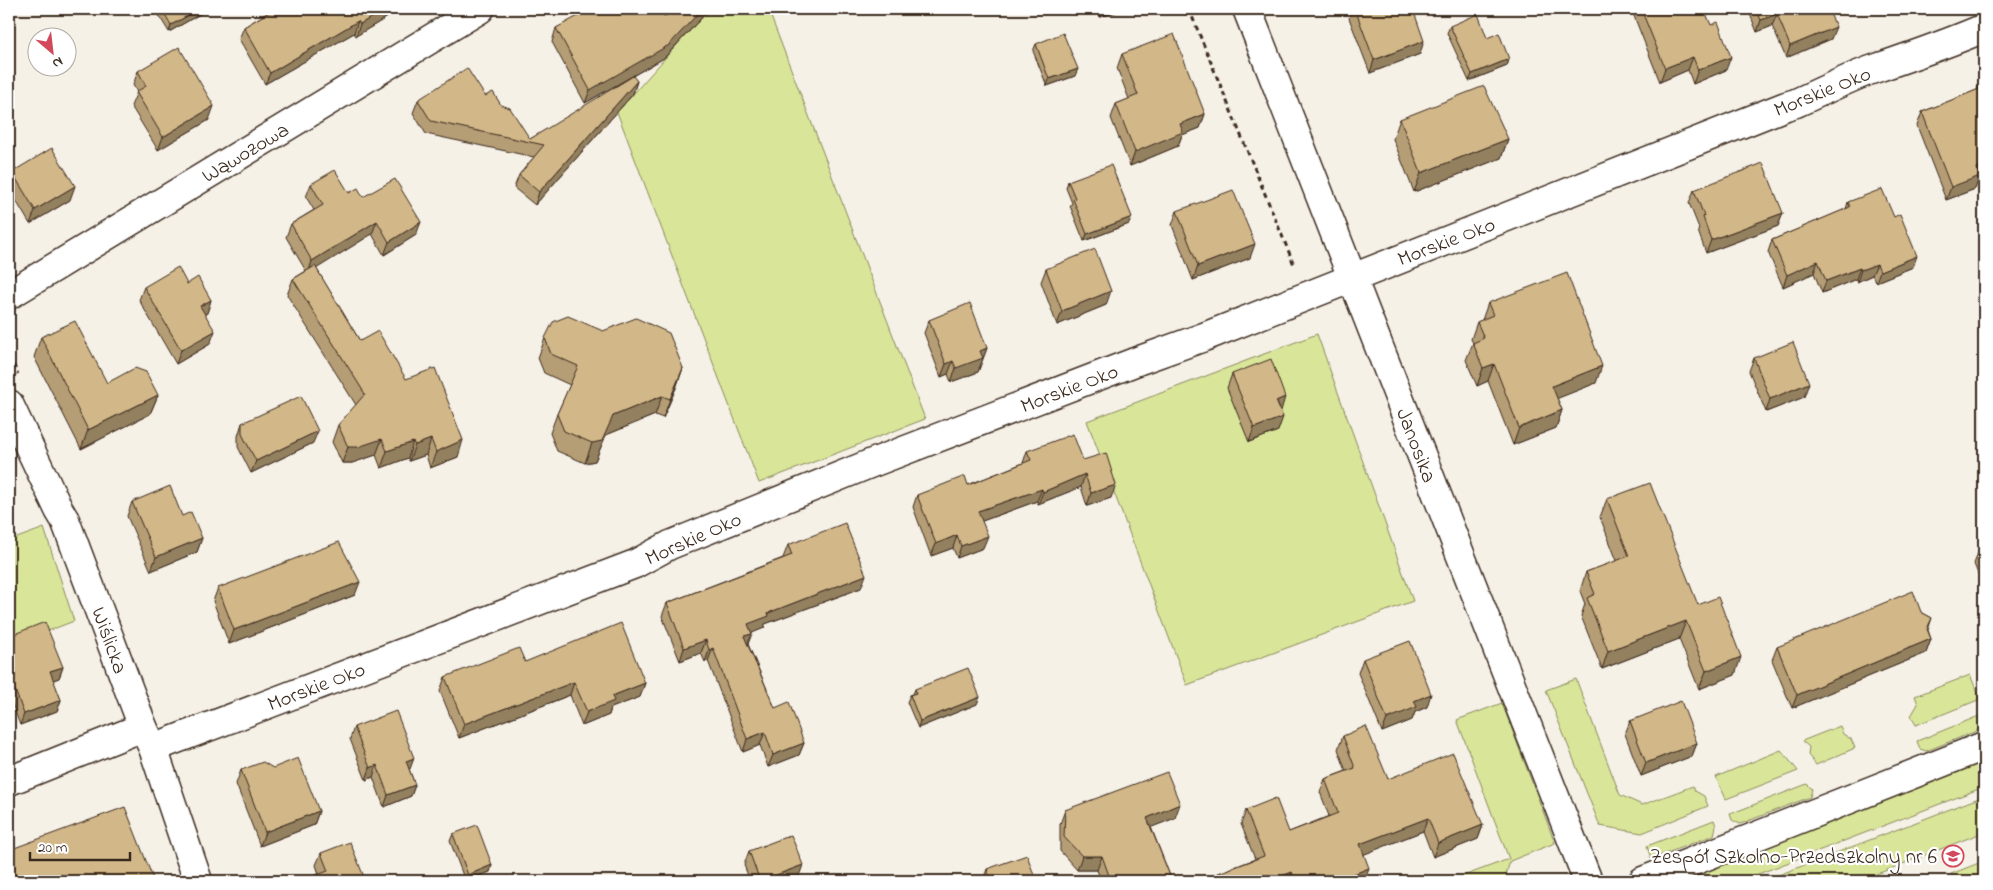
<svg xmlns="http://www.w3.org/2000/svg" width="1993" height="890" viewBox="0 0 1993 890" font-family="'Indie Flower',sans-serif">
<rect width="100%" height="100%" fill="#f6f1e7"/>
<filter id="ink" filterUnits="userSpaceOnUse"><feTurbulence type="fractalNoise" baseFrequency=".02" numOctaves="2"/><feDisplacementMap in="SourceGraphic" scale="10" xChannelSelector="R" yChannelSelector="G"/><feConvolveMatrix kernelMatrix="1 2 1 2 8 2 1 2 1" color-interpolation-filters="sRGB"/></filter>
<g filter="url(#ink)">
<g fill="#d9e699" stroke="#8a885c">
<path d="M709 9H768L925 419 759 483 617 112Z"/>
<path d="M1317 334 1413 601 1187 685 1087 421Z"/>
<path d="M44 528 74 621 9 646V541Z"/>
<path d="M1970 675 1979 696 1978 700 1916 725 1911 716 1918 704 1915 696Z"/>
<path d="M1576 679 1620 795 1642 805 1693 786 1695 791 1704 796 1708 806 1642 833 1600 826 1546 690Z"/>
<path d="M1502 703 1555 843 1510 861 1506 875 1509 881H1450L1509 859 1457 720Z"/>
<path d="M1984 714V728L1926 751 1920 749 1917 741Z"/>
<path d="M1840 726 1843 734 1851 739 1855 748 1816 765 1808 755 1809 747 1802 741Z"/>
<path d="M1781 750 1798 771 1726 799 1716 777Z"/>
<path d="M1984 761V787L1740 881H1678Z"/>
<path d="M1807 784 1812 789 1810 797 1740 824 1732 820 1730 814Z"/>
<path d="M1984 796V832L1859 881H1763Z"/>
<path d="M1714 820 1716 826 1714 835 1651 859 1647 846Z"/>
<path d="M1984 861V881H1954L1951 874Z"/>
</g>
<g fill="none" stroke-linecap="round" stroke-linejoin="round">
<g stroke="#3b2a1e" stroke-width="31">
<g id="minor">
<path d="M1247 9 1588 881"/>
<path d="M9 295 480 9"/>
<path d="M9 404 59 510 65 520 143 727 153 748 198 881"/>
<path d="M153 748 635 564 670 545 872 463 1140 360 1204 337 1786 106 1796 103C1821 92 1846 79 1871 70 1909 57 1947 44 1984 28"/>
<path d="M9 781 143 727"/>
<path d="M1643 881 1984 746"/>
</g>
</g>
<g stroke="#3b2a1e" stroke-width="3" stroke-dasharray="5 4" stroke-linecap="butt">
<path d="M1189 9 1295 267"/>
<path d="M9 357 18 374"/>
</g>
<use href="#minor" stroke="#fff" stroke-width="28"/>
</g>
<g fill="#b59d75" stroke="#3b2a1e">
<path d="M155 9H206L205 11 169 32Z"/>
<path d="M274 9H401L356 36 354 33 265 84 239 39 244 27Z"/>
<path d="M681 9H710L664 58 585 103 552 42 556 28 609 12 664 16Z"/>
<path d="M1097 9H1125L1100 17Z"/>
<path d="M1352 9H1413L1420 54 1370 73 1349 18Z"/>
<path d="M1636 9H1704L1726 70 1693 84 1688 70 1660 82 1634 16Z"/>
<path d="M1748 9H1828L1831 39 1786 58 1772 26 1757 32Z"/>
<path d="M1450 26 1509 59 1507 66 1469 81 1447 33Z"/>
<path d="M1036 44 1075 76 1047 86 1033 51Z"/>
<path d="M1122 54 1205 114 1200 128 1182 135 1178 146 1130 166 1111 118 1116 104 1129 99 1117 68Z"/>
<path d="M138 71 209 120 158 150 131 106 137 92 133 85Z"/>
<path d="M1984 77V177L1979 179 1975 189 1946 200 1917 126 1922 112 1977 90 1981 79Z"/>
<path d="M637 81 633 94 535 205 514 188 519 175 534 157 426 134 413 113 418 100 485 96 530 139Z"/>
<path d="M1400 119 1508 139 1501 158 1414 192 1393 139Z"/>
<path d="M12 172 70 200 30 224 9 189V181Z"/>
<path d="M1068 181 1129 224 1084 241 1070 206 1072 203 1066 188Z"/>
<path d="M311 184 363 197 416 235 384 255 372 234 316 268 360 341 406 379 458 457 430 468 426 455 409 461 408 458 381 468 376 455 352 463H342L332 442 338 425 356 405 287 295 293 279 306 271 286 237 291 224 314 210 306 197Z"/>
<path d="M1694 190 1783 213 1778 226 1706 253 1698 231 1699 228 1689 203Z"/>
<path d="M1848 202 1913 267 1876 282 1872 275 1857 282 1856 279 1822 293 1814 273 1783 287 1768 252 1772 240 1846 209Z"/>
<path d="M1177 211 1250 258 1193 280 1172 225Z"/>
<path d="M1046 269 1106 305 1057 325 1041 282Z"/>
<path d="M187 284 211 300 207 313 205 314 210 344 176 364 139 300 144 287Z"/>
<path d="M1488 303 1596 383 1557 398 1562 410 1556 428 1513 445 1488 381 1477 386 1466 360 1473 343 1471 339 1477 322 1482 320Z"/>
<path d="M929 320 987 348 978 372 951 382 948 374 941 377 924 333Z"/>
<path d="M41 337 107 383 158 395 150 414 81 449 34 357Z"/>
<path d="M545 338 683 368 676 388 663 418 655 415 606 435 595 461 585 463 557 451 550 433 557 414 570 385 544 373 538 358Z"/>
<path d="M1754 358 1804 397 1766 412 1749 371Z"/>
<path d="M1232 374 1280 411 1278 431 1249 442 1227 388Z"/>
<path d="M242 423 313 443 251 473 238 447V436Z"/>
<path d="M1027 451 1083 460 1111 498 1087 506 1081 487 1038 504 1037 501 982 521 983 548 957 558 953 548 931 556 913 507 917 495 968 485 1023 463Z"/>
<path d="M1607 499 1698 605 1735 675 1699 689 1679 639 1602 669 1581 616 1585 604 1580 591 1586 572 1617 561 1600 517Z"/>
<path d="M132 502 182 516 202 538 197 552 151 571 127 516Z"/>
<path d="M788 545 861 588 765 624 764 628 751 633 748 644 775 708 804 743 799 755 768 767 760 745 743 752 708 661 705 662 701 653 680 661 662 616 667 603 783 558Z"/>
<path d="M1984 548V589L1974 564 1979 550Z"/>
<path d="M218 588 355 595 229 644 213 601Z"/>
<path d="M1921 612 1932 618 1928 630 1931 639 1926 653 1792 708 1772 660 1777 647Z"/>
<path d="M9 636 63 667 59 678 53 680 61 700 57 711 20 725 9 696Z"/>
<path d="M1363 659 1427 707 1415 712 1412 720 1382 732 1358 673Z"/>
<path d="M525 662 645 683 640 697 611 708 609 715 582 726 570 695 459 738 440 691 445 677Z"/>
<path d="M915 689 977 704 918 728 907 702 910 695 913 694Z"/>
<path d="M1630 721 1697 743 1692 756 1641 776 1625 734Z"/>
<path d="M354 727 414 758 409 769 415 785 411 796 384 807 373 777 366 780 350 739Z"/>
<path d="M1343 736 1388 779 1483 825 1478 839 1433 857 1423 831 1364 854V881H1198L1255 859 1241 824 1246 810 1289 832 1329 816 1320 792 1325 779 1346 771 1338 749Z"/>
<path d="M241 770 319 811 314 825 260 846 236 784Z"/>
<path d="M1065 810 1175 818 1151 827 1172 881H1101L1097 870H1077L1060 851V824Z"/>
<path d="M453 834 492 865 490 872 465 881 450 841Z"/>
<path d="M9 850 154 881H9Z"/>
<path d="M749 851 798 879 792 881H750L744 865Z"/>
<path d="M321 853 363 881H303V880L319 874 316 865Z"/>
<path d="M987 869 1036 881H984L983 880Z"/>
</g>
<g fill="#93805f" stroke="#3b2a1e">
<path d="M200 9H206L205 11 169 32 171 25Z"/>
<path d="M386 9H401L356 36 360 24Z"/>
<path d="M702 9H710L664 58 585 103 590 90Z"/>
<path d="M1103 9H1125L1100 17Z"/>
<path d="M1777 14 1772 26 1757 32 1761 20Z"/>
<path d="M358 21 354 33 265 84 270 73Z"/>
<path d="M1836 27 1831 39 1786 58 1790 46Z"/>
<path d="M1424 41 1420 54 1370 73 1374 60Z"/>
<path d="M1693 57 1688 70 1660 82 1665 68Z"/>
<path d="M1731 57 1726 70 1693 84 1698 70Z"/>
<path d="M1509 59 1507 66 1469 81 1472 74Z"/>
<path d="M1078 69 1075 76 1047 86 1049 79Z"/>
<path d="M637 81 633 94 535 205 539 192Z"/>
<path d="M214 106 209 120 158 150 163 137Z"/>
<path d="M1205 114 1200 128 1182 135 1178 146 1130 166 1135 152 1180 124Z"/>
<path d="M1508 139 1501 158 1414 192 1421 173Z"/>
<path d="M1984 166V177L1979 179 1975 189 1946 200 1951 187 1977 168Z"/>
<path d="M75 186 70 200 30 224 35 210Z"/>
<path d="M1783 213 1778 226 1706 253 1711 240Z"/>
<path d="M1132 217 1129 224 1084 241 1087 234Z"/>
<path d="M377 221 372 234 308 274 312 261Z"/>
<path d="M421 222 416 235 384 255 389 242Z"/>
<path d="M1255 244 1250 258 1193 280 1198 266Z"/>
<path d="M1917 256 1913 267 1876 282 1880 271Z"/>
<path d="M1818 261 1814 273 1783 287 1787 275Z"/>
<path d="M1877 264 1872 275 1857 282 1861 270Z"/>
<path d="M1860 268 1856 279 1822 293 1826 281Z"/>
<path d="M1111 291 1106 305 1057 325 1062 311Z"/>
<path d="M211 300 207 313 195 320 200 306Z"/>
<path d="M215 331 210 344 176 364 181 350Z"/>
<path d="M987 348 978 372 951 382 956 368 980 351Z"/>
<path d="M953 361 948 374 941 377 946 364Z"/>
<path d="M1494 364 1488 381 1477 386 1483 368Z"/>
<path d="M1602 366 1596 383 1546 403 1552 386Z"/>
<path d="M683 368 676 388 663 418 670 399Z"/>
<path d="M1809 383 1804 397 1766 412 1770 399Z"/>
<path d="M158 395 150 414 81 449 88 430Z"/>
<path d="M662 396 655 415 606 435 595 461 585 463 592 443 613 416Z"/>
<path d="M1285 397 1281 411 1276 401Z"/>
<path d="M1562 410 1556 428 1513 445 1519 428Z"/>
<path d="M1283 417 1278 431 1249 442 1254 428Z"/>
<path d="M318 431 313 443 251 473 256 461Z"/>
<path d="M382 439 376 455 352 463H342L348 447Z"/>
<path d="M431 439 426 455 409 461 415 445Z"/>
<path d="M463 440 458 457 430 468 436 452Z"/>
<path d="M413 442 408 458 381 468 387 451Z"/>
<path d="M1085 474 1081 487 1038 504 1043 492Z"/>
<path d="M1116 485 1111 498 1087 506 1091 493Z"/>
<path d="M1042 489 1037 501 974 524 978 511Z"/>
<path d="M957 535 953 548 931 556 936 544Z"/>
<path d="M988 536 983 548 957 558 961 546Z"/>
<path d="M202 538 197 552 151 571 156 557Z"/>
<path d="M866 575 861 588 765 624 764 628 743 637 748 624 768 613Z"/>
<path d="M360 582 355 595 229 644 234 630Z"/>
<path d="M1686 621 1679 639 1602 669 1608 651Z"/>
<path d="M752 634 747 646 744 636Z"/>
<path d="M1931 639 1926 653 1792 708 1797 695Z"/>
<path d="M706 640 701 653 680 661 684 648Z"/>
<path d="M713 648 708 661 705 662 709 650Z"/>
<path d="M1741 657 1735 675 1699 689 1706 671Z"/>
<path d="M63 667 59 678 45 683 50 671Z"/>
<path d="M574 682 570 695 459 738 464 724Z"/>
<path d="M645 683 640 697 611 708 609 715 582 726 587 712 612 696Z"/>
<path d="M1431 694 1427 707 1415 712 1412 720 1382 732 1387 719 1414 701Z"/>
<path d="M980 697 977 704 918 728 920 721Z"/>
<path d="M61 700 57 711 20 725 24 714Z"/>
<path d="M765 732 760 745 743 752 747 739Z"/>
<path d="M804 743 799 755 768 767 773 755Z"/>
<path d="M1697 743 1692 756 1641 776 1646 763Z"/>
<path d="M414 758 410 769 402 772 406 761Z"/>
<path d="M377 765 373 777 366 780 370 768Z"/>
<path d="M415 785 411 796 384 807 388 795Z"/>
<path d="M1180 804 1175 818 1142 831 1147 818Z"/>
<path d="M319 811 314 825 260 846 265 832Z"/>
<path d="M1428 818 1423 831 1355 858 1360 844Z"/>
<path d="M1483 825 1478 839 1433 857 1438 843Z"/>
<path d="M1082 856H1102L1097 870H1077Z"/>
<path d="M492 865 490 872 465 881 468 875Z"/>
<path d="M803 865 798 879 792 881H761Z"/>
<path d="M1369 868 1364 881H1336Z"/>
<path d="M1292 872 1289 881H1269Z"/>
<path d="M364 877 363 881H352Z"/>
</g>
<g fill="#d2b788" stroke="#3b2a1e">
<path d="M162 9H200L171 25Z"/>
<path d="M274 9H386L360 24 358 21 270 73 244 27Z"/>
<path d="M591 9H607L609 12 617 9H660L664 16 681 9H702L669 45 590 90 556 28Z"/>
<path d="M1355 9H1413L1424 41 1374 60Z"/>
<path d="M1641 9H1704L1711 25 1718 22 1731 57 1698 70 1693 57 1665 68Z"/>
<path d="M1756 9H1828L1836 27 1790 46 1777 14 1761 20Z"/>
<path d="M1478 14 1487 38 1499 33 1509 59 1472 74 1450 26Z"/>
<path d="M1063 33 1078 69 1049 79 1036 44Z"/>
<path d="M1174 34 1205 114 1180 124 1183 132 1135 152 1116 104 1138 95 1122 54Z"/>
<path d="M179 47 214 106 163 137 136 92 146 86 138 71Z"/>
<path d="M467 68 485 96 493 92 501 105 510 108 530 139 633 76 637 81 539 192 519 175 544 145 431 121 418 100Z"/>
<path d="M1984 77V166L1977 168 1980 176 1951 187 1922 112 1984 87 1981 79Z"/>
<path d="M1484 86 1508 139 1421 173 1400 119Z"/>
<path d="M52 148 75 186 35 210 12 172Z"/>
<path d="M1763 163 1783 213 1711 240 1703 217 1704 216 1694 190Z"/>
<path d="M1111 165 1132 217 1087 234 1073 199 1075 198 1068 181Z"/>
<path d="M335 170 349 193 358 188 363 197 395 179 421 222 389 242 377 221 312 261 291 224 323 205 311 184Z"/>
<path d="M1882 189 1894 217 1900 214 1917 256 1880 271 1877 264 1861 270 1860 268 1826 281 1818 261 1787 275 1772 240 1850 207 1848 202Z"/>
<path d="M1233 190 1255 244 1198 266 1177 211Z"/>
<path d="M1095 249 1111 291 1062 311 1046 269Z"/>
<path d="M315 266 360 341 378 331 406 379 435 368 463 440 436 452 431 439 415 445 413 442 387 451 382 439 358 447H348L338 425 365 394 293 279Z"/>
<path d="M178 267 187 284 198 277 211 300 200 306 215 331 181 350 144 287Z"/>
<path d="M1567 273 1602 366 1552 386 1562 410 1519 428 1494 364 1483 368 1473 343 1484 338 1477 322 1493 315 1488 303Z"/>
<path d="M970 303 987 348 980 351 983 358 956 368 953 361 946 364 929 320Z"/>
<path d="M568 316 603 331 636 318 669 333 683 368 670 399 662 396 613 416 602 441 592 443 564 431 557 414 578 366 551 354 545 338 553 322Z"/>
<path d="M75 321 107 383 135 368 146 372 158 395 88 430 41 337Z"/>
<path d="M1793 342 1809 383 1770 399 1754 358Z"/>
<path d="M1271 359 1285 397 1276 401 1283 417 1254 428 1232 374Z"/>
<path d="M301 396 318 431 256 461 242 434V423Z"/>
<path d="M1073 434 1083 460 1106 453 1116 485 1091 493 1085 474 1043 492 1042 489 978 511 988 536 961 546 957 535 936 544 917 495 965 476 968 485 1031 460 1027 451Z"/>
<path d="M1650 483 1698 605 1718 597 1741 657 1706 671 1686 621 1608 651 1587 598 1595 594 1586 572 1629 556 1607 499Z"/>
<path d="M170 486 182 516 191 512 202 538 156 557 132 502Z"/>
<path d="M845 523 866 575 768 613 769 616 748 624 752 634 744 636 775 708 789 702 804 743 773 755 765 732 747 739 713 648 709 650 706 640 684 648 667 603 792 555 788 545Z"/>
<path d="M339 542 360 582 234 630 218 588Z"/>
<path d="M1984 548V562L1979 550Z"/>
<path d="M1913 591 1921 612 1932 618 1927 629 1931 639 1797 695 1777 647Z"/>
<path d="M45 622 63 667 50 671 61 700 24 714 9 674V636Z"/>
<path d="M621 623 645 683 612 696 614 701 587 712 574 682 464 724 445 677 519 648 525 662Z"/>
<path d="M1410 641 1431 694 1414 701 1417 707 1387 719 1363 659Z"/>
<path d="M968 668 980 697 920 721 910 695 916 693 915 689Z"/>
<path d="M1681 701 1697 743 1646 763 1630 721Z"/>
<path d="M396 711 414 758 406 761 415 785 388 795 377 765 370 768 354 727Z"/>
<path d="M1366 726 1388 779 1453 753 1483 825 1438 843 1428 818 1360 844 1369 868 1336 881H1296L1292 872 1269 881H1198L1264 856 1246 810 1276 798 1289 832 1338 813 1325 779 1355 768 1343 736Z"/>
<path d="M298 758 319 811 265 832 241 770 263 762 273 768Z"/>
<path d="M1167 772 1180 804 1147 818 1172 881H1111L1102 856H1082L1064 837 1065 810Z"/>
<path d="M125 807 154 881H16L9 865V850Z"/>
<path d="M477 825 492 865 468 875 453 834Z"/>
<path d="M791 835 803 865 760 881 749 851Z"/>
<path d="M350 842 364 877 352 881H304L303 880 328 871 321 853Z"/>
<path d="M1027 855 1036 881H991L987 869Z"/>
</g>
</g>
<defs>
<g id="school-ring" transform="scale(1.125)"><circle r="9.5" fill="#fff" stroke="#d1495b" stroke-width="1.5"/><path d="M0-5L7-2L0 1L-7-2ZM-4 1L0 2.5L4 1V4Q0 6-4 4Z" fill="#d1495b"/></g>
</defs>
<g fill-rule="evenodd">
<use href="#school-ring" x="1953" y="856"/>
</g>
<g text-anchor="middle" stroke-width="4.5" stroke-linejoin="round" paint-order="stroke">
<g font-size="21" fill="#3b2a1e" stroke="#fff">
<text transform="translate(1822 91) rotate(-22)" y="7">Morskie Oko</text>
<text transform="translate(245 152) rotate(-31)" y="7">Wąwozowa</text>
<text transform="translate(1446 241) rotate(-21)" y="7">Morskie Oko</text>
<text transform="translate(1069 388) rotate(-21)" y="7">Morskie Oko</text>
<text transform="translate(1417 445) rotate(69)" y="7">Janosika</text>
<text transform="translate(693 538) rotate(-24)" y="7">Morskie Oko</text>
<text transform="translate(110 640) rotate(70)" y="7">Wiślicka</text>
<text transform="translate(316 686) rotate(-21)" y="7">Morskie Oko</text>
</g>
<g font-size="21" fill="#3b2a1e" stroke="#fff" text-anchor="end">
<text x="1937" y="863">Zespół Szkolno-Przedszkolny nr 6</text>
</g>
</g>
<rect width="1993" height="890" fill="none" stroke="#fff" stroke-width="30"/>
<rect x="15" y="15" width="1963" height="860" fill="none" stroke="#3b2a1e" stroke-width="2" filter="url(#ink)"/>
<g transform="translate(52 52) rotate(152)"><circle r="24" fill="#ffffff" stroke="#b1aaa5"/>
<path d="M0-4L9 19L0 12L-9 19Z" fill="#d1495b"/>
<text y="-8" font-size="14" font-weight="bold" text-anchor="middle" fill="#3b2a1e">N</text>
</g>
<path d="M30 852v8h100v-8" fill="none" stroke="#3b2a1e" stroke-width="2.5"/>
<text x="38" y="852" font-size="15" fill="#3b2a1e" stroke="#ffffff" stroke-width="4" paint-order="stroke">20 m</text>
</svg>
